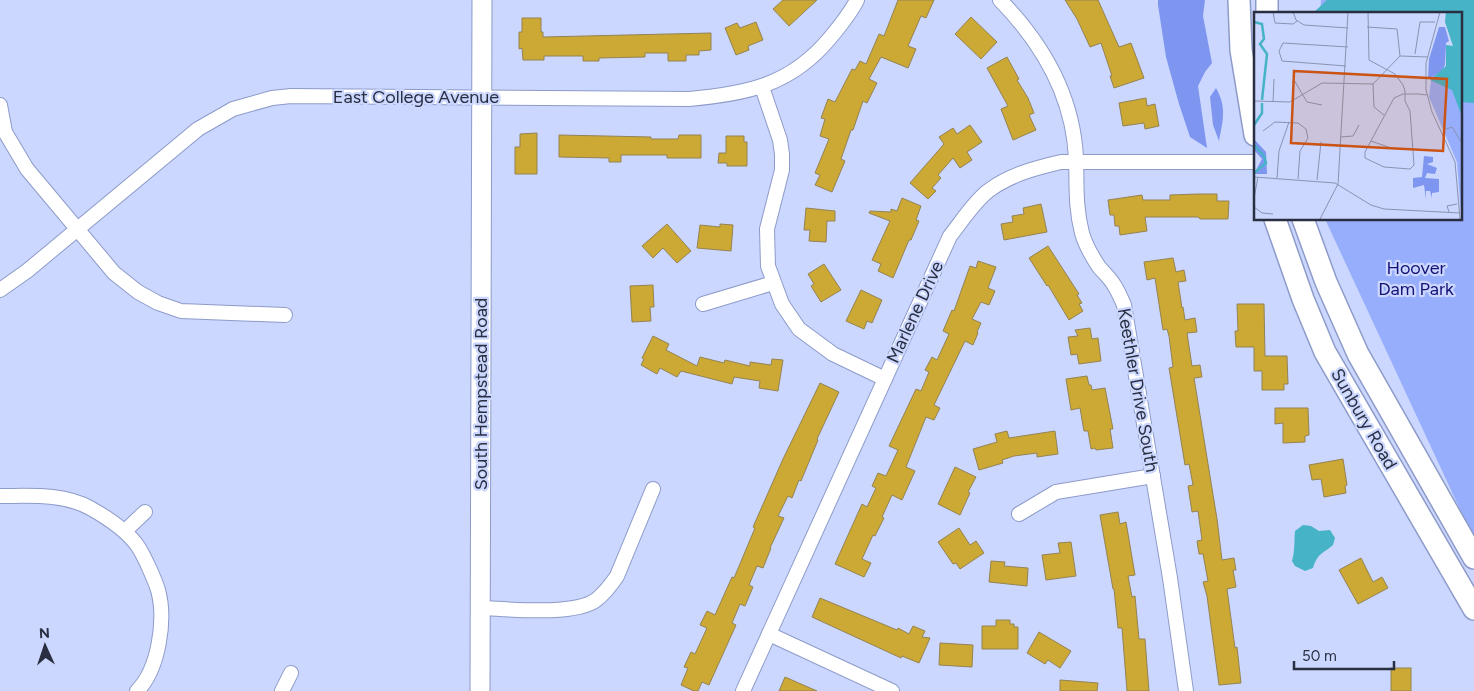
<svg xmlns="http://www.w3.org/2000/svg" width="1474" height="691" viewBox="0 0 1474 691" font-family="Figtree,sans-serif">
<rect width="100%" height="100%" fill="#cbd7fe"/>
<path fill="#97aefd" d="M1321 0H1474V536L1464 518 1325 219H1460V14H1320Z"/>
<g fill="#7e96f0">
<path d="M1158 0H1205L1203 16 1212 63 1205 72 1198 86 1207 148 1190 137 1179 104 1166 57 1158 5Z"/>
<path d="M1216 88C1227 107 1223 121 1219 141L1213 125 1210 97Z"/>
</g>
<g fill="#46b3c6">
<path d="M1327 0H1474V103L1460 102V14H1312Z"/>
<path d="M1303 525 1311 526 1319 531 1330 530 1335 538 1333 545C1323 554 1318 552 1313 568L1305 571 1295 566 1292 561C1295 551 1294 542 1295 531Z"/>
</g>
<g fill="#cca835" stroke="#948353">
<path d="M783 0H817L789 26 773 9Z"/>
<path d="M898 0H934L926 18 921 16 908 46 916 49 908 68 881 57 869 79 877 83 867 103 863 101 853 130H851L841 159 845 161 832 192 815 185 820 175 815 173 829 139 820 136 825 119 821 118 828 99 835 102 852 69 855 70 860 61 866 64 879 34 884 36Z"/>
<path d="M1065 0H1098L1119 47 1131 43 1144 78 1114 88 1110 76H1112L1101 43 1090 47 1077 19Z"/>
<path d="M971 17 997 42 981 59 955 34Z"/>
<path d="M522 18H541V32H543V37L711 33V50L699 51V55H686V61H668V53H645V57L599 58V61H583V56H544V60H523L522 48 519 49V32H522Z"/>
<path d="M756 22 763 40 748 46 749 50 736 55 725 28 737 23 740 28Z"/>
<path d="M1007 57 1019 79 1017 80 1028 98 1034 113 1029 115 1036 130 1013 140 1001 109 1008 106 987 68Z"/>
<path d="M1146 98 1147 106 1155 104 1159 126 1145 129 1144 123 1123 126 1119 103Z"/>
<path d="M970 125 982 142 967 152 972 160 960 168 953 158 938 175 941 178 932 188 936 191 928 199 910 183 944 144 939 137 953 128 957 134Z"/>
<path d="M537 133V174H515V147H520V134Z"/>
<path d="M559 135 651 137V139H678L679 135H701V158H667V155H621V162H609V158L559 157Z"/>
<path d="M726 136H744V142H747V166H727V163H718L719 153H726Z"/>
<path d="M1198 194H1217V201H1229L1228 219H1200L1198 217H1145L1147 231 1120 235 1119 226H1115L1114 215H1110L1108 200 1142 195 1143 200H1170V195Z"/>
<path d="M902 198 921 206 916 220 919 221 914 233 911 240H909L893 278 878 271 881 264 872 260 890 221 869 213 870 211 891 212V209L897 211Z"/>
<path d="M1041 204 1047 232 1004 240 1001 224 1013 222 1012 216 1024 214 1023 208Z"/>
<path d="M806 208 835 211V221H827L826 242 809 241 810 230H804Z"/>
<path d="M667 224 691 251 677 263 663 248 653 258 642 246Z"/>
<path d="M720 224 733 225 731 251 697 248 700 225 720 227Z"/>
<path d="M1048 246 1079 294 1077 295 1082 303 1079 304 1083 311 1069 320 1048 285 1047 286 1029 258Z"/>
<path d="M1173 258 1176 272 1184 270 1186 281 1178 282 1182 308 1183 307 1185 320 1195 318 1197 332 1187 333 1192 366 1200 365 1202 377 1194 378 1217 519 1222 560 1234 558 1236 570H1233L1236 587 1227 589 1235 648 1237 647 1241 683 1219 685 1207 596 1203 582 1208 581 1203 554H1199L1197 541 1202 540 1198 511 1192 512 1188 486 1193 485 1189 464 1185 465 1169 368 1173 367 1169 336 1167 329 1163 330 1155 278 1147 280 1144 262Z"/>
<path d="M978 261 996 267 988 288 995 291 989 305 981 302 972 319 981 323 977 332 978 333 973 345 965 341 934 405 940 408 934 420 926 417 906 467 915 471 902 500 892 495 882 517 884 518 875 536 873 535 862 559 871 563 864 577 835 564 862 504 867 507 876 488 872 486 878 473 886 476 898 450 889 446 916 389 921 391 929 372 925 370 932 357 937 360 949 334 943 331 952 310 954 311 970 266 976 268Z"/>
<path d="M824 264 841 290 821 302 811 286 814 284 808 274Z"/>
<path d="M653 285 654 307H650L651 321 632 322 630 286Z"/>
<path d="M861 290 882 300 872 323 867 321 864 329 846 321Z"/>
<path d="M1237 304H1264L1265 356H1287L1288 384H1284V390H1262V371H1254V347H1236L1235 331H1238Z"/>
<path d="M1090 328 1092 339 1098 338 1101 361 1079 364 1077 354 1071 355 1068 337 1078 336 1075 330Z"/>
<path d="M653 336 669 344 666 350 697 366 700 357 724 363 725 360 750 366V362L771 365 772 359 783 360 778 391 759 388 760 381 734 377 732 384 681 371 677 377 660 368 657 374 641 365 644 359 642 358Z"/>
<path d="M1087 376 1089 385H1091L1092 390 1105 388 1113 429H1110L1113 448 1096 450 1095 448 1091 449 1088 431H1084L1080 408 1071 410 1066 379Z"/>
<path d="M820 383 839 392 817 439 818 440 801 481 799 480 792 498 788 496 778 516 784 518 770 548H771L763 568 757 566 749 585 753 587 745 606 740 604 732 623 736 625 709 685 702 682 698 691H694L681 685 688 668 684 667 691 652 695 654 707 628 700 625 707 611 715 615 732 577 734 578 755 528 753 527 783 459Z"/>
<path d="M1275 408H1308L1309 435 1305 436V442L1283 443V423L1275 424Z"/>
<path d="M1007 431 1009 438 1055 431 1058 454 1037 457V453L1014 456 1002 460 1003 463 979 470 973 449 997 442 995 434Z"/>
<path d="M1343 459 1347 485 1345 486 1346 493 1324 497 1321 479 1312 480 1309 465Z"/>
<path d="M955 467 976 477 968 492 970 493 960 515 938 504Z"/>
<path d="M1118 512 1120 524 1126 522 1135 575 1128 576 1132 597 1135 596 1139 639H1145L1149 691H1127L1122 628H1118L1114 589H1113L1100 515Z"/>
<path d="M959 528 970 545 976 541 984 553 960 569 956 563 953 564 938 542Z"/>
<path d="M1071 542 1076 576 1046 580 1042 555 1060 553 1058 543Z"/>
<path d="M1361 558 1373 582 1382 577 1388 588 1358 604 1339 570Z"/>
<path d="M991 561 1005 562 1004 566 1028 568 1027 586 989 582Z"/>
<path d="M820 598 897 630 898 628 909 634 913 626 925 631 922 637 930 638 919 663 902 656 901 658 812 617Z"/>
<path d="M996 620H1010V624H1014V627H1018V649H982V626H996Z"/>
<path d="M1039 632 1071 651 1060 668 1048 660 1045 664 1027 653Z"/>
<path d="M940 643 973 645 972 667 939 665Z"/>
<rect x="1391" y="668" width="20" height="23"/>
<path d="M785 677 817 691H779Z"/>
<path d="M1060 680 1098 683 1097 691H1060Z"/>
</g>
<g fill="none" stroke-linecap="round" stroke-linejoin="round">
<g stroke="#8d9bc9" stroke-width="16">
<g id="street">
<path d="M1000 0C1042 43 1073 96 1076 158 1077 184 1075 206 1082 233 1085 244 1093 258 1099 267 1104 273 1110 278 1114 285 1118 291 1121 298 1124 305L1170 578 1186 691"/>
<path d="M762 87 780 140 782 154V170L767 229 768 266 782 304 799 329 833 354 885 379"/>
<path d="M0 105 5 132 27 169 114 273 138 292 158 303 181 311 285 315"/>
<path d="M0 290 27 271 198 129 233 109 272 98 291 96 689 99C747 94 791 85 830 38 840 26 850 14 857 0"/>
<path d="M703 304 773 283"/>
<path d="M0 496C30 496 63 493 90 508 108 518 128 531 139 548 145 558 155 580 158 590 166 619 159 669 137 691"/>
<path d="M1019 514 1056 492 1153 476"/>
<path d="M125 531 145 512"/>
<path d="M481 608C509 609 574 616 596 600 605 593 611 585 617 576L653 489"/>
<path d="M769 634 892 691"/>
<path d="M282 691 291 673"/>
<path d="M743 691 950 236C962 221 973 203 988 191 1009 175 1035 168 1061 162H1255"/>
</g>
</g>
<g stroke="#8d9bc9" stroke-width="21">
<path id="secondary" d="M480 691 482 0"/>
</g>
<g stroke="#8d9bc9" stroke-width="24">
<g id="primary">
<path d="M1239 0 1241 50 1255 135"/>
<path d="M1267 0V14"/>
<path d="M1275 219 1303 299 1325 352 1474 609"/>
<path d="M1303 219 1326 282 1358 354 1474 558"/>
</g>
</g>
<use href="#street" stroke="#fff" stroke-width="14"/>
<use href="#secondary" stroke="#fff" stroke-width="19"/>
<use href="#primary" stroke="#fff" stroke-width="21"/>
</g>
<g text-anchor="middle" stroke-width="4.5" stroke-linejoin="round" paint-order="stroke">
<g font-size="18" fill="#292e41" stroke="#cbd7fe">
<text x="416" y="103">East College Avenue</text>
<text transform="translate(915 312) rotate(-65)" y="6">Marlene Drive</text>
<text transform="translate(1138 390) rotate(80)" y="6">Keethler Drive South</text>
<text transform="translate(481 394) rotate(-90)" y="6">South Hempstead Road</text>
<text transform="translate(1364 419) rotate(60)" y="6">Sunbury Road</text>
</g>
<g font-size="18" fill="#151175" stroke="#cbd7fe">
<text x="1416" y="274">Hoover<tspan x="1416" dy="21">Dam Park</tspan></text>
</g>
</g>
<g transform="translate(1254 12)">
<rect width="208" height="208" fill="#cbd7fe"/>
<path d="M178 61 207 62V201L203 150 175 85Z" fill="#97aefd"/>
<path d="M185 15H191L195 29 192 31 191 53 188 59 174 67 175 47ZM0 127 12 140 13 162H0L8 147 0 138ZM170 144 179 145V150L173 152 183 156 181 162 173 161 171 166 185 167V180L178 181V186L176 179H172V187L170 173 159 176V166L168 165Z" fill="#7e96f0"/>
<path d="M192 0H207V102L198 78 176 68 192 54V33L199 34 191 10Z" fill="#46b3c6"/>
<path fill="none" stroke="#46b3c6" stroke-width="2.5" d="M0 10 8 12 10 27 6 32 13 42 8 88M0 113 8 101V91M0 133 10 144 12 151 0 161"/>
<path fill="none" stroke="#8a93b2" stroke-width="1" d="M19 0 21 11 39 12 43 9M39 0 42 8 50 13 94 16M114 0 115 48 141 62 149 73 151 79V89L156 99 160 153 156 157 130 155 111 146V140L140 86 149 82H164L173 83M186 0 172 51V78L178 100 201 150 206 207M113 15 143 17 146 44M161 42 166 10H181M92 54 28 49 25 39 29 31 94 35M40 68 53 90 68 93M119 72 120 95 130 103M0 89 36 90 68 71 119 72 146 44 174 45M19 90 20 67M192 117 198 115 208 131M9 119 21 110 44 111 52 117 54 126 46 139 44 167M87 125 99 124 105 113M117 129 140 137M0 165 81 171 117 193 130 197 206 201M23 166 25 139 35 110M63 168 67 130M0 186 4 165M0 195 8 201 19 202M195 200 193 194 203 192M66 207 84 172 94 0"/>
<path fill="#cb5314" fill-opacity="0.15" stroke="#cb5314" stroke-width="2.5" d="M40 59 193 67 189 139 37 131Z"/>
<rect width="208" height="208" fill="none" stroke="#292e41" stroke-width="2.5"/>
</g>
<g transform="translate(45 646) rotate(357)" stroke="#cbd7fe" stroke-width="4" paint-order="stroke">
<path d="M0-4L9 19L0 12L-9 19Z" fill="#292e41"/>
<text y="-8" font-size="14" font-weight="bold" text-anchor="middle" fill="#292e41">N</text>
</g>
<path d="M1294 661v8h100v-8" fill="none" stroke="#292e41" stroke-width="2.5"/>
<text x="1302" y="661" font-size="15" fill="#292e41" stroke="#cbd7fe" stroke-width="4" paint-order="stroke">50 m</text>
</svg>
